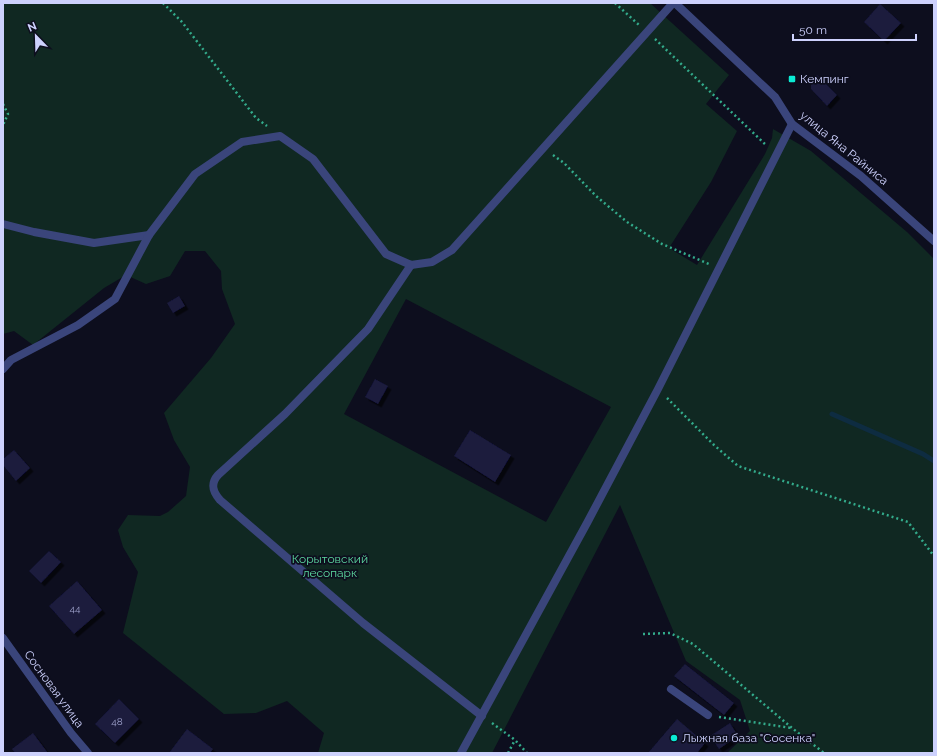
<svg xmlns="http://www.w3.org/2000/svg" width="937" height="756" viewBox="0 0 937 756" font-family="Raleway,sans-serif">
<defs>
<filter id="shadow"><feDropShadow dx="3.5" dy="3.5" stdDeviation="0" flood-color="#0009"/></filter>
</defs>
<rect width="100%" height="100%" fill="#0d0e1e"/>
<path fill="#102822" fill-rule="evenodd" d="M3 3H650L729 75 706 104 737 131 711 182 669 248 697 265 765 154 772 138 773 129 811 151 907 232 934 259V753H727L750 731 740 700 686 661 620 505 492 753H318L324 733 287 701 256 713 224 714 123 633 138 572 123 547 118 530 128 515 160 516 168 512 186 496 190 467 174 440 164 413 211 358 235 324 222 289 221 271 205 251H185L170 276 146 284 126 275 104 288 33 345 14 331 3 334ZM406 299 611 407 546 522 344 414Z"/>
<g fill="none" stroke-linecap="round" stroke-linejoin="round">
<path stroke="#0e2c41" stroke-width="5" d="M832 414 923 454 934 461"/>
</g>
<g fill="#1a1a3e" filter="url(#shadow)">
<path d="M880 4 901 23 884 41 864 22Z"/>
<path d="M817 75 837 95 827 106 811 89V80Z"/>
<path d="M179 296 185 306 173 313 167 303Z"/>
<path d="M375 379 388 386 378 404 365 397Z"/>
<path d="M470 430 511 455 495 482 454 456Z"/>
<path d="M14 450 30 468 16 481 3 465V459Z"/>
<path d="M49 551 61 562 41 583 29 571Z"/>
<path d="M77 581 102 610 74 634 49 606Z"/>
<path d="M685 664 734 703 724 715 674 676Z"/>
<path d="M119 699 139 719 115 743 95 724Z"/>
<path d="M677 719 705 743 697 753H648Z"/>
<path d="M730 723 738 736 719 749 710 736Z"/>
<path d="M187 729 213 749 210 753H169Z"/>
<path d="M33 733 48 753H15L12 749Z"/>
</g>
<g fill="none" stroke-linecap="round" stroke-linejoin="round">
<g stroke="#33ab8b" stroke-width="2.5" stroke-dasharray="2 3" stroke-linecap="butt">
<path d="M163 3 182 22 256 118 267 126"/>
<path d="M615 3 639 25"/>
<path d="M655 39 767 146"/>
<path d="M3 104 8 114 3 125"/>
<path d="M553 155 564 163 596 196 627 222 662 244 709 264"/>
<path d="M667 398 714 445 738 466 908 522 934 556"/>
<path d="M643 634 670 633 693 644 792 728 824 753"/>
<path d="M719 717 791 728"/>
<path d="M492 723 515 740 527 753"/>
<path d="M508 753 515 740"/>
</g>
<g stroke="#3a457b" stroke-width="8">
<path d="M3 224 34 232 94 243 149 235"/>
<path d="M411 265 368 329 285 414 218 475C210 484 213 492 220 500L363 623 482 716"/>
<path d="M3 369 11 360 78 325 115 299 149 235 195 174 242 142 280 136 313 159 386 254 411 265 432 262 452 250 673 3"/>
<path d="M671 689 708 715"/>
</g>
<g stroke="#3a457b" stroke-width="8">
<path d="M3 638 71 733 88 753"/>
<path d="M461 753 587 523 658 389 792 124"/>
</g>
<path stroke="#3a457b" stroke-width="8" d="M675 3 775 97 792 124 861 176 934 241"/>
</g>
<g fill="#0bebd4" stroke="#0d0e1e" stroke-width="1.5">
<rect x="788" y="75" width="8" height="8" rx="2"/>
<circle cx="674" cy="738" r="4"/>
</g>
<g text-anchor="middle" stroke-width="3.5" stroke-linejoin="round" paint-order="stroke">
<g font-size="10" fill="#a0a3cd">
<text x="75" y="612">44</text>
<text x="117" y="725">48</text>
</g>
<g font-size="12" fill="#cdd1fd" stroke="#0d0e1e" text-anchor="start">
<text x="800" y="83">Кемпинг</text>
<text x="682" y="742">Лыжная база "Сосенка"</text>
</g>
<g font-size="12" fill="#cdd1fd" stroke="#0d0e1e">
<text transform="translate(844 148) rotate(39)" y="4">улица Яна Райниса</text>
<text transform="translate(54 689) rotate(54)" y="4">Сосновая улица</text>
</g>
<g font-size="12" fill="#5dd9a0" stroke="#0d0e1e">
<text x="330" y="563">Корытовский<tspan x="330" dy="14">лесопарк</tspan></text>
</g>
</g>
<rect width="937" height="756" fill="none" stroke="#cdd1fd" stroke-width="8"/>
<g transform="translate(36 36) rotate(337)" stroke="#0d0e1e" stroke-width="3" paint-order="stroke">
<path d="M0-3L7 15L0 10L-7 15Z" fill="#cdd1fd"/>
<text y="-6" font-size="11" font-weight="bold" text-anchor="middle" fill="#cdd1fd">N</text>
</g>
<path d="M793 34v6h123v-6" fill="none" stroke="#cdd1fd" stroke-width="2"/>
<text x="799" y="34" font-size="12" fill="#cdd1fd" stroke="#0d0e1e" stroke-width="3" paint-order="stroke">50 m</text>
</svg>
